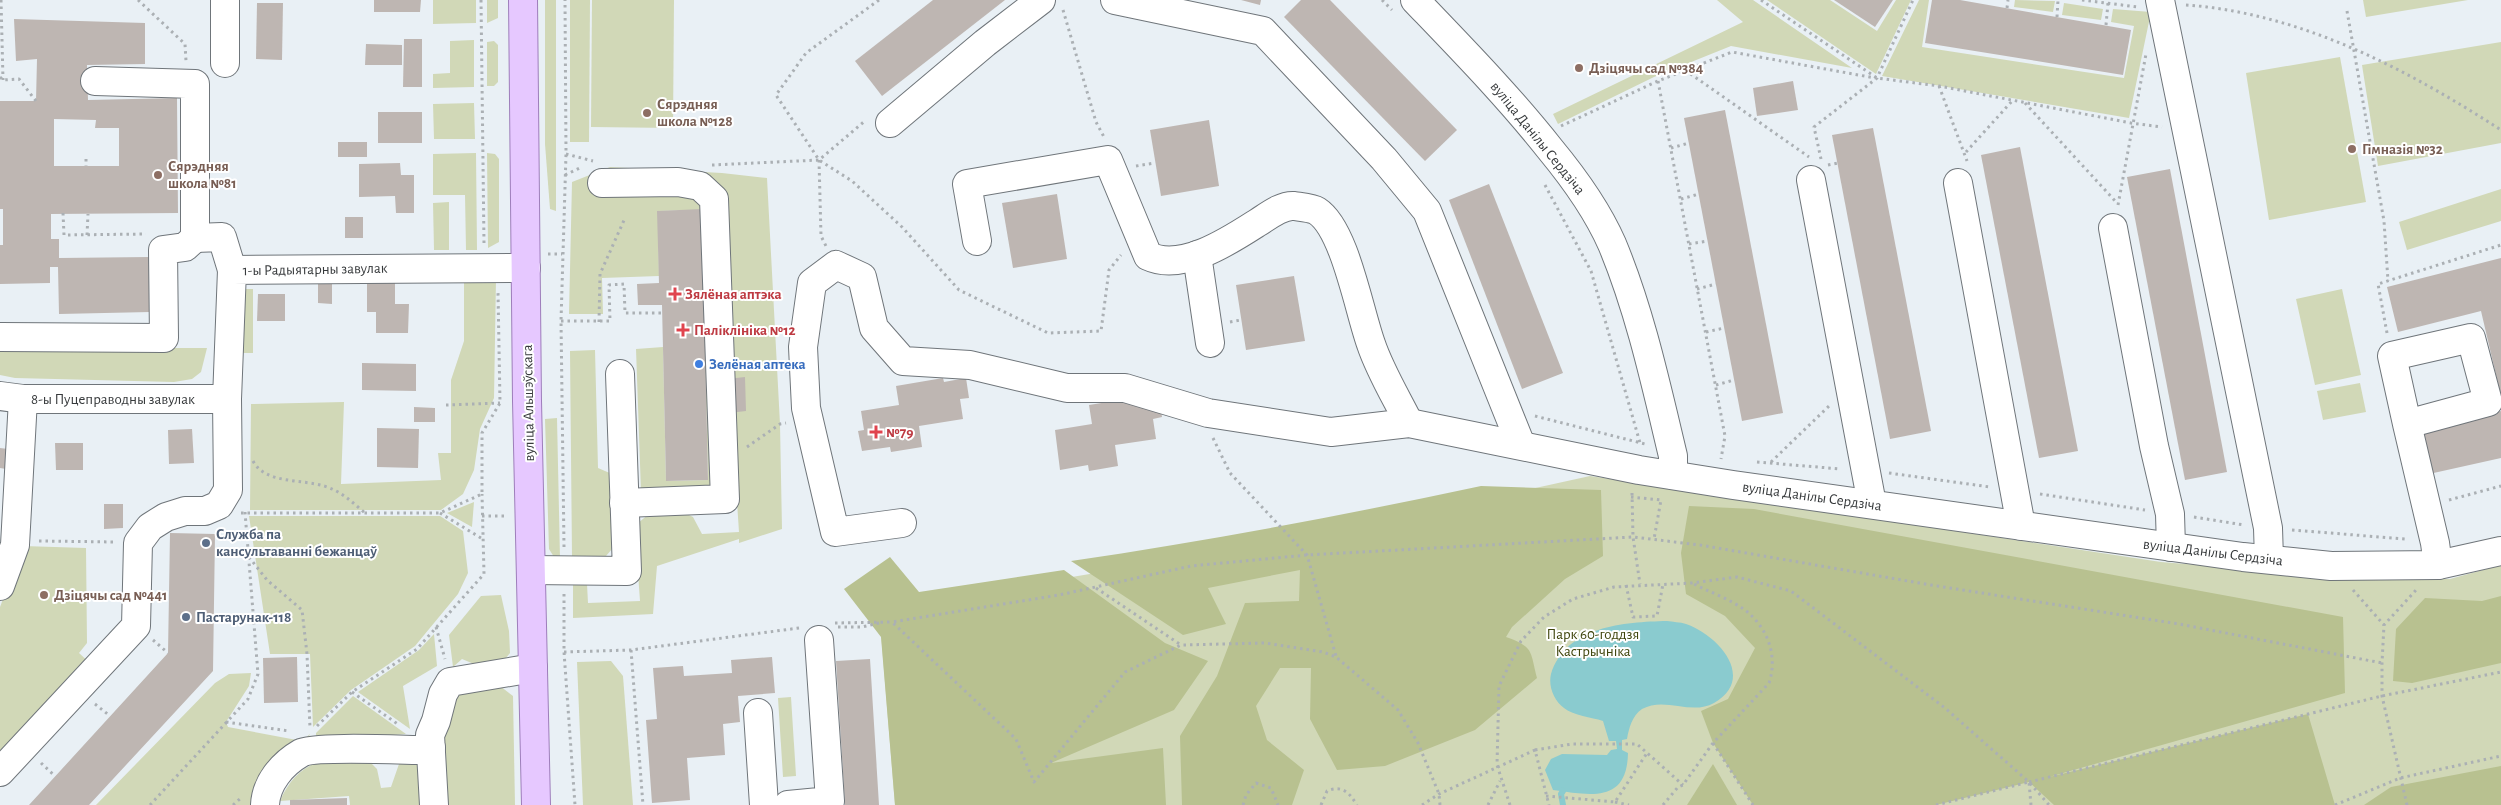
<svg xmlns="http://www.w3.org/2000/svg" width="2501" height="805" viewBox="0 0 2501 805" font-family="'Alegreya Sans',sans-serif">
<rect width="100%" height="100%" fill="#e9f0f5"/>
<g fill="#d1d8b7">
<path d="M433 0H476V23L433 24Z"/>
<path d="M487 0H498V18L487 23Z"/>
<path d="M545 0H556V211L550 209 545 144Z"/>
<path d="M570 0H590L589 142H570Z"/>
<path d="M592 0H674L673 128 591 127Z"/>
<path d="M1717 0H1753L1852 68 1731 46 1654 77 1558 124 1553 114 1743 22Z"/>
<path d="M1767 0H1830L1877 31 1896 0H1911L1876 74Z"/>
<path d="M1919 0H1929L1922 47 2124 78 2134 26 2111 22 2113 9 2151 12 2129 118 1882 76Z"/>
<path d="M2015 0 2055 1 2053 12 2014 7Z"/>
<path d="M2363 0H2468L2366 17Z"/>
<path d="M2064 3 2103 9 2101 20 2062 15Z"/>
<path d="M474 40V87L433 88V74L450 73V41Z"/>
<path d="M494 41 498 45V82L494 86H487V42Z"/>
<path d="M2501 42V143L2378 166 2362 65Z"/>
<path d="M2340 57 2366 202 2269 220 2246 73Z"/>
<path d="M474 103 475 139H434L433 104Z"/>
<path d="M476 153 477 250H466L465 195H433V154Z"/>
<path d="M487 153 495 154 499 159V242L488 248Z"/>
<path d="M610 167 722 173 767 178 780 424 782 529 739 543V539L657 566 653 614 573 618V580L587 584 588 603 640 601 635 531 638 523 649 514 685 513 693 517 702 534 739 532 736 487 641 492 636 349 663 347 666 481 708 480 701 210 658 211 659 276 602 278 603 314H569L572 182Z"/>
<path d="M2501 189V221L2407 250 2399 222Z"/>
<path d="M449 202V250H434L433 203Z"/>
<path d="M496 279 494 398 480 429 474 470 463 494 441 510H250L251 404 344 402 341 484 441 480 438 453H451V380L464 341V280Z"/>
<rect x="237" y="289" width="16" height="64"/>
<path d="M2342 289 2361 375 2315 385 2296 299Z"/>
<path d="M0 348H207L201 372 192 379 174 382 15 378 0 375Z"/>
<path d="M595 350 598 468 612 474V549L606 556 572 557 570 351Z"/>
<path d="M2360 383 2366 412 2323 420 2317 391Z"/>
<path d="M557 418 560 558 554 557 549 549 545 419Z"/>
<path d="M1590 476 2161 562 2334 576 2450 579 2501 565V805H895L879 609 1313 537Z"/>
<path d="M474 502 472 527 447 513Z"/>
<path d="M249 516H440L463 531 468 573 458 594 415 646 351 690 313 727 310 654H270Z"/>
<path d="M23 546 86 548 87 643 79 653 93 666 0 767V607Z"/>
<path d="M501 595 509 631 510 653 505 659 474 664 462 659 453 667 449 635 481 596Z"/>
<path d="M434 634 437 666 403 686 410 729 358 692 419 650Z"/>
<path d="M611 661 623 676 633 805H583L577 662Z"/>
<path d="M251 673 249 686 226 722 228 727 302 741 310 734 302 752 265 805H96L215 683 229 674Z"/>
<path d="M500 686 513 696 515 805H445L443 732 458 693Z"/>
<path d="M353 696 406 734 316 741V733Z"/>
<path d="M791 697 796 776 783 777 778 698Z"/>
<path d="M322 760H368L377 769 381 788 391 787 399 764 416 760 421 769V805H350L349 796 280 801C289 780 301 768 322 760Z"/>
</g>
<g fill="#b8c190">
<path d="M1481 486 1601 490 1603 556 1565 579 1512 627 1506 637C1534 647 1530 651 1537 678L1475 730 1385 766 1337 770 1310 719 1311 668H1280L1256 706 1267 740 1304 770 1292 805H1182L1180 736 1217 676 1245 603 1299 601 1300 570 1208 588 1226 624 1183 635 1071 561C1208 541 1345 515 1481 486Z"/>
<path d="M1689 506 1754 509 2343 617 2345 693 2049 777 2308 714 2335 805H2054L2029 782 1936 805H1753L1713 743 1701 711 1728 699 1755 648 1725 616 1686 594 1681 553Z"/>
<path d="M890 557 919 592 1064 570 1165 643 1208 661 1174 710 1051 763 1163 748 1166 805H895L881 637 844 589Z"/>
<path d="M2501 596V663L2412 683 2393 681 2396 629 2425 598 2482 601Z"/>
<path d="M1713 764 1737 805H1687Z"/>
<path d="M2501 766V805H2364L2391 787Z"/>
</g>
<path fill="#8acbcf" d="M1667 621C1673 622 1680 622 1686 624 1718 635 1757 678 1714 703 1691 716 1665 696 1642 709 1632 716 1629 728 1627 739L1622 740V750L1628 753C1627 804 1590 795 1553 790L1545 770 1551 759 1562 754 1607 755 1611 750 1617 749 1616 741H1609L1603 721C1591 717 1574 716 1564 708 1554 701 1548 686 1551 674 1566 626 1624 622 1667 621Z"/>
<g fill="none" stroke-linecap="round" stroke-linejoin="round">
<path stroke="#8acbcf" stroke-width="6" d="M1563 805 1561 794 1563 791"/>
</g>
<g fill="#beb6b2" fill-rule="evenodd">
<path d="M374 0H421L420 12H374Z"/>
<path d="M933 0H1005L882 96 855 61Z"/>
<path d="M1241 0H1261L1260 5Z"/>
<path d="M1301 0H1330L1457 130 1425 161 1284 17Z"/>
<path d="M1834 0H1893L1875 27Z"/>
<path d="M1932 0H1960L2131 30 2123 75 1925 43Z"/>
<path d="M257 3H283L282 60 256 59Z"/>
<path d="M14 19 145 23V64L87 65 88 100 177 98 178 213 51 214V239H59V258L149 257 150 312 59 314 58 267H50V283L0 284V245H3V209H0V101H36L37 59 16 61ZM54 119 96 120 95 128H119V166H54Z"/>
<path d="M404 39H422V87H403Z"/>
<path d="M366 44 402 45V65H365Z"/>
<path d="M1793 81 1798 110 1757 116 1753 88Z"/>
<path d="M1725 110 1783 413 1742 421 1684 118Z"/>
<rect x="378" y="112" width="44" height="31"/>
<path d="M1209 120 1219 186 1161 196 1150 130Z"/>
<path d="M1873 128 1931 431 1890 439 1832 135Z"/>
<rect x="338" y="142" width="29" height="15"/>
<path d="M2020 147 2078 451 2039 458 1981 155Z"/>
<path d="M400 163 401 175H414V213H396L395 196 359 197V164Z"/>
<path d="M2170 169 2227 472 2185 480 2127 177Z"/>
<path d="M1489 184 1563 373 1522 389 1449 200Z"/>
<path d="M1057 194 1067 259 1013 268 1002 203Z"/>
<path d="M702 209 708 480 666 481 662 305H638L637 284 659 283 657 211Z"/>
<rect x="345" y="217" width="18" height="21"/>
<path d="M2501 258V392H2500L2481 311 2398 332 2387 287Z"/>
<path d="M1294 276 1305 341 1246 350 1236 285Z"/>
<path d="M367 281H395V304H409L408 333H376V312H367Z"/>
<path d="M318 283H332V304L318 303Z"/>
<path d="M258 294H285V321H257Z"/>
<path d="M362 363 416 364V391L362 390Z"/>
<path d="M745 377 746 411 729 413 727 379Z"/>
<path d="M943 378 944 382 966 378 969 398 960 399 963 419 919 426 922 447 891 452 890 447 862 451 858 431 864 430 861 411 899 405 896 386Z"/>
<path d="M1139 397 1159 398 1162 417 1153 419 1156 439 1115 445 1118 466 1089 471 1088 465 1060 470 1055 430 1092 424 1089 405Z"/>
<path d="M414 407 435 408V422H414Z"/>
<path d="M2501 411V458L2429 474 2420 432Z"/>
<path d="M377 428 419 429 418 468 377 467Z"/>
<path d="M192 429 194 463 169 464 168 430Z"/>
<path d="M55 443H83V470H56Z"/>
<path d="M0 448 8 449 6 469 0 468Z"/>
<path d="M104 504H123V528L104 529Z"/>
<path d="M170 533 215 534 213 671 89 805H29L168 653Z"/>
<path d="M297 657 298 702 264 703 263 658Z"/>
<path d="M772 657 775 693 738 696 740 722 723 724 725 755 687 758 690 800 652 803 646 720 657 719 653 668 683 666 684 676 732 673 731 660Z"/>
<path d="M870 659 879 805H845L836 661Z"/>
<path d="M347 798V805H290V800Z"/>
</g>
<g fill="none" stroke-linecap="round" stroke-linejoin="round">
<g stroke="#6f757a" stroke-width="30">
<g id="minor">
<path d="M225 0V63"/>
<path d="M1115 0 1263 31 1384 159 1427 211 1521 445"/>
<path d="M1415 0C1462 49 1508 96 1550 149 1574 178 1597 210 1612 244 1640 311 1656 385 1673 456V475"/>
<path d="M2160 0 2268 528 2269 559"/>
<path d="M890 123 985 43 1041 0"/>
<path d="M1811 180 1872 504"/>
<path d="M602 183 678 182 700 186 714 199 725 499 624 503"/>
<path d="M1958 183 2021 526"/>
<path d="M2113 228 2154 446 2170 514 2171 547"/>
<path d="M195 238 222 237 232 270"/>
<path d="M977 241 967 184 1108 160 1148 256C1182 272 1229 241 1257 223 1267 217 1281 205 1294 206 1300 207 1312 208 1317 211 1345 229 1359 311 1371 344 1380 371 1396 397 1409 423"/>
<path d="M1197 255 1210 343"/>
<path d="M0 337 164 338 163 250 185 247 195 238V84L95 81"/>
<path d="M0 396 23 399H227"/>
<path d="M2407 424 2392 356 2471 338 2488 402 2407 424 2435 543 2438 565"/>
<path d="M902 523 835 532 806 408 803 347 812 283 836 265 862 277 874 328 903 361 970 365 1067 388H1125L1208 413 1331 432 1409 423 1639 470 1733 485 2243 557 2331 566 2438 565 2501 551"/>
<path d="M531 570 627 571 620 374"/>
<path d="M0 586 15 545 23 399"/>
<path d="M758 713 764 805"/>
<path d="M0 772 136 626 138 543 150 527 166 517 185 511H205L219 505 228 490 227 399 232 270 526 268"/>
<path d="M265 805C266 783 282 764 301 753 314 746 405 750 425 750L431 748"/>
<path d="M434 805 430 735 436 721 443 694 450 682 533 668"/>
<path d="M788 805 830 801 819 640"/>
</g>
</g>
<g stroke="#9e7ebb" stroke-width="30">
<path id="major" d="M523 0 527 401 536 805"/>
</g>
<g stroke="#abb0b4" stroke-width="3" stroke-dasharray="2.5 4" stroke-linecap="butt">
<path d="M1 0 3 80"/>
<path d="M138 0 185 44 186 61"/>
<path d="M481 0 484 244"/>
<path d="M879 0 806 53 776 95 819 160 852 181 902 227 959 290 1048 333 1101 331 1109 270 1121 255"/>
<path d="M1382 0 1392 10"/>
<path d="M1761 0 1877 78 1939 86 2131 123 2162 127"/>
<path d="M2082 0 2138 7"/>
<path d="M2186 5C2300 13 2407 69 2501 130"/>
<path d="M2007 8 2008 0"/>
<path d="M1063 10 1096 122 1104 137"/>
<path d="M2347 11 2384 221 2388 281"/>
<path d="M2057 17 2058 0"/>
<path d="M2106 25 2108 3"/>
<path d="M1685 70 1809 157"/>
<path d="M0 77 3 80 19 79 36 101"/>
<path d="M1658 81 1725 436 1721 459"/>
<path d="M1939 86 1967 161"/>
<path d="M2025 103 2117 203"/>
<path d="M1561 126 1658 81 1732 52 1875 78"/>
<path d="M1671 148 1689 143"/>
<path d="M1966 152 2013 100"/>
<path d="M566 154 593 161"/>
<path d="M86 159V166"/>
<path d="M1821 159 1814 127 1877 78 1913 0"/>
<path d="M819 160 821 236 826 246"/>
<path d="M712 165 819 160 866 120"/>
<path d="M1828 165 1838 163"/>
<path d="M1136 166 1155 163"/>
<path d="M565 175 582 167"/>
<path d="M1545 185 1591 271 1640 443"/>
<path d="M1681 199 1699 194"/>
<path d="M2118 205 2146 54"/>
<path d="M63 213 64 235 146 234"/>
<path d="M87 235 88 214"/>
<path d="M1689 244 1708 241"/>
<path d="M548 254H562"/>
<path d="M1697 289 1716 284"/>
<path d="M561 321H610L609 285 624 284 625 313H662"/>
<path d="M599 322 600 274 625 218"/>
<path d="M1230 322 1241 320"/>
<path d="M1706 332 1724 328"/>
<path d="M2387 333 2378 284 2501 245"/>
<path d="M1716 385 1734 380"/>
<path d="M446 405 500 403"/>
<path d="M1535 416 1645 444"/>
<path d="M1213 438 1230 473 1307 555 1336 656"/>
<path d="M747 447 780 424 786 423"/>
<path d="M253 461C265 484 302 479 324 486 341 491 352 502 365 513"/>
<path d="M1757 462 1841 469"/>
<path d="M1771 462 1829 406"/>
<path d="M1889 473 1990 487"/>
<path d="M1632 493 1633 537 1640 584"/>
<path d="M2040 494 2145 510"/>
<path d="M1631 497 1661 500 1654 539"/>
<path d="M2449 500 2501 486"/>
<path d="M241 513H440L482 494V433L500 403 498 292"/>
<path d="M440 513 481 538"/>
<path d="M482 516H507"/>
<path d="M2194 517 2244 525"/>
<path d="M2292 530 2405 539"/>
<path d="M39 541 116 542"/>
<path d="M564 547 561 321 566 154 565 0"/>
<path d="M249 557 267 580 302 610 307 654 310 728"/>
<path d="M1626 585 1633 617 1657 616 1663 584"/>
<path d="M1096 588 1181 645"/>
<path d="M2353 590 2384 625"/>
<path d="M564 594V652L575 805"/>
<path d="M835 623 892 622"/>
<path d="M436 627 445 659"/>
<path d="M838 627H862L879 623"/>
<path d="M153 640 168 653"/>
<path d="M631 650 643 805"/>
<path d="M564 652 631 650 799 628"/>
<path d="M352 692 399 725"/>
<path d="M95 704 110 716"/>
<path d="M226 722 289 731"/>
<path d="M317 726 352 692 417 649 484 574 482 494"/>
<path d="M1713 743 1753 805"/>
<path d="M1535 750 1572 744H1637L1683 785"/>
<path d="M41 763 55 776"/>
<path d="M2029 782 2382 696 2501 672"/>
<path d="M1546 796 1615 802 1647 753"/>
<path d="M1615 802 1629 805"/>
<path d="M150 805 248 699 258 674 245 512"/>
<path d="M233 805 242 797"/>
<path d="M1243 805 1246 795 1256 783 1271 788 1278 805"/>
<path d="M1321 805 1327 791C1342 785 1349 792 1357 805"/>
<path d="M1422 805 1439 794 1535 750 1549 805"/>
<path d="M1440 805 1439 794 1418 743 1398 710 1336 657 1323 652 1265 643 1181 645 1125 672 1034 782 1016 739 892 622 1059 595 1191 566 1307 555 1633 537 1700 545 1931 585 2179 624 2382 663"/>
<path d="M1488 805 1500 781"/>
<path d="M1510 805 1497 765 1499 686 1521 641 1544 617 1573 599 1614 587 1692 583 1737 577 1791 591 1945 708 2029 782 2031 805"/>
<path d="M1663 805 1678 787 1683 785 1713 743 1769 683C1778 656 1768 628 1745 610 1730 599 1709 592 1692 583"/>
<path d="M1936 805 2029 782 2049 805"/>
<path d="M2335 805 2400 778 2501 756"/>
<path d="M2407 805 2382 696V663L2384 625 2417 589"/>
</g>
<use href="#minor" stroke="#fff" stroke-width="28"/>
<use href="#major" stroke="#e6c8ff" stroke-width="28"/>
</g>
<g fill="#8d6e63" stroke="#fff" stroke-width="2">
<circle cx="1579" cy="68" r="5"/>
<circle cx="647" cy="113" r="5"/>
<circle cx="2352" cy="149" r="5"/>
<circle cx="158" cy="175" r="5"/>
<circle cx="44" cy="595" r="5"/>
</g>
<g fill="#e0444e" stroke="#fff" stroke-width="2">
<path d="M672.5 286.5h5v5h5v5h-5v5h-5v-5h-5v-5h5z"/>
<path d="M680.5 322.5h5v5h5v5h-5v5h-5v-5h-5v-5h5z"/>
<path d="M873.5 424.5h5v5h5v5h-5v5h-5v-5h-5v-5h5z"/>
</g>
<circle fill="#3f7fe0" stroke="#fff" stroke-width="2" cx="699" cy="364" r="5"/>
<g fill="#5c6f8a" stroke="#fff" stroke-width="2">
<circle cx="206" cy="543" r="5"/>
<circle cx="186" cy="617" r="5"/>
</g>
<g text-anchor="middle" stroke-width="4" stroke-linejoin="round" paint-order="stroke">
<g font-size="15" font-weight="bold" fill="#785e54" stroke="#fff" text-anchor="start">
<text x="1589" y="73">Дзіцячы сад №384</text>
<text x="657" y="109">Сярэдняя<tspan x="657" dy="17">школа №128</tspan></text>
<text x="2362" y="154">Гімназія №32</text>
<text x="168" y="171">Сярэдняя<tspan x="168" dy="17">школа №81</tspan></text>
<text x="54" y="600">Дзіцячы сад №441</text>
</g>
<g font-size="15" fill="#373a3c" stroke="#fff">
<text transform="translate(1538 138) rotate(51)" y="5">вуліца Данілы Сердзіча</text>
<text transform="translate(315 269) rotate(-1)" y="5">1-ы Радыятарны завулак</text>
<text x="113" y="404">8-ы Пуцеправодны завулак</text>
<text transform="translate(528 403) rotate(-91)" y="5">вуліца Альшэўскага</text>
<text transform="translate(1812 496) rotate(8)" y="5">вуліца Данілы Сердзіча</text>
<text transform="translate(2213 552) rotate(7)" y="5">вуліца Данілы Сердзіча</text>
</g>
<g font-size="15" font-weight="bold" fill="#be3a42" stroke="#fff" text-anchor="start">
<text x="685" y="299">Зялёная аптэка</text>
<text x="694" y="335">Паліклініка №12</text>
<text x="886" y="437">№79</text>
</g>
<g font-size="15" font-weight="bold" fill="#366cbe" stroke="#fff" text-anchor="start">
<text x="709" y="369">Зелёная аптека</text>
</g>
<g font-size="15" font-weight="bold" fill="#4e5e75" stroke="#fff" text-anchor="start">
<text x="216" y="539">Служба па<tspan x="216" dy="17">кансультаванні бежанцаў</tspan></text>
<text x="196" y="622">Пастарунак-118</text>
</g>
<g font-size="15" fill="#3e440b" stroke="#fff">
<text x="1593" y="639">Парк 60-годдзя<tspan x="1593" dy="17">Кастрычніка</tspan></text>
</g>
</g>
</svg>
